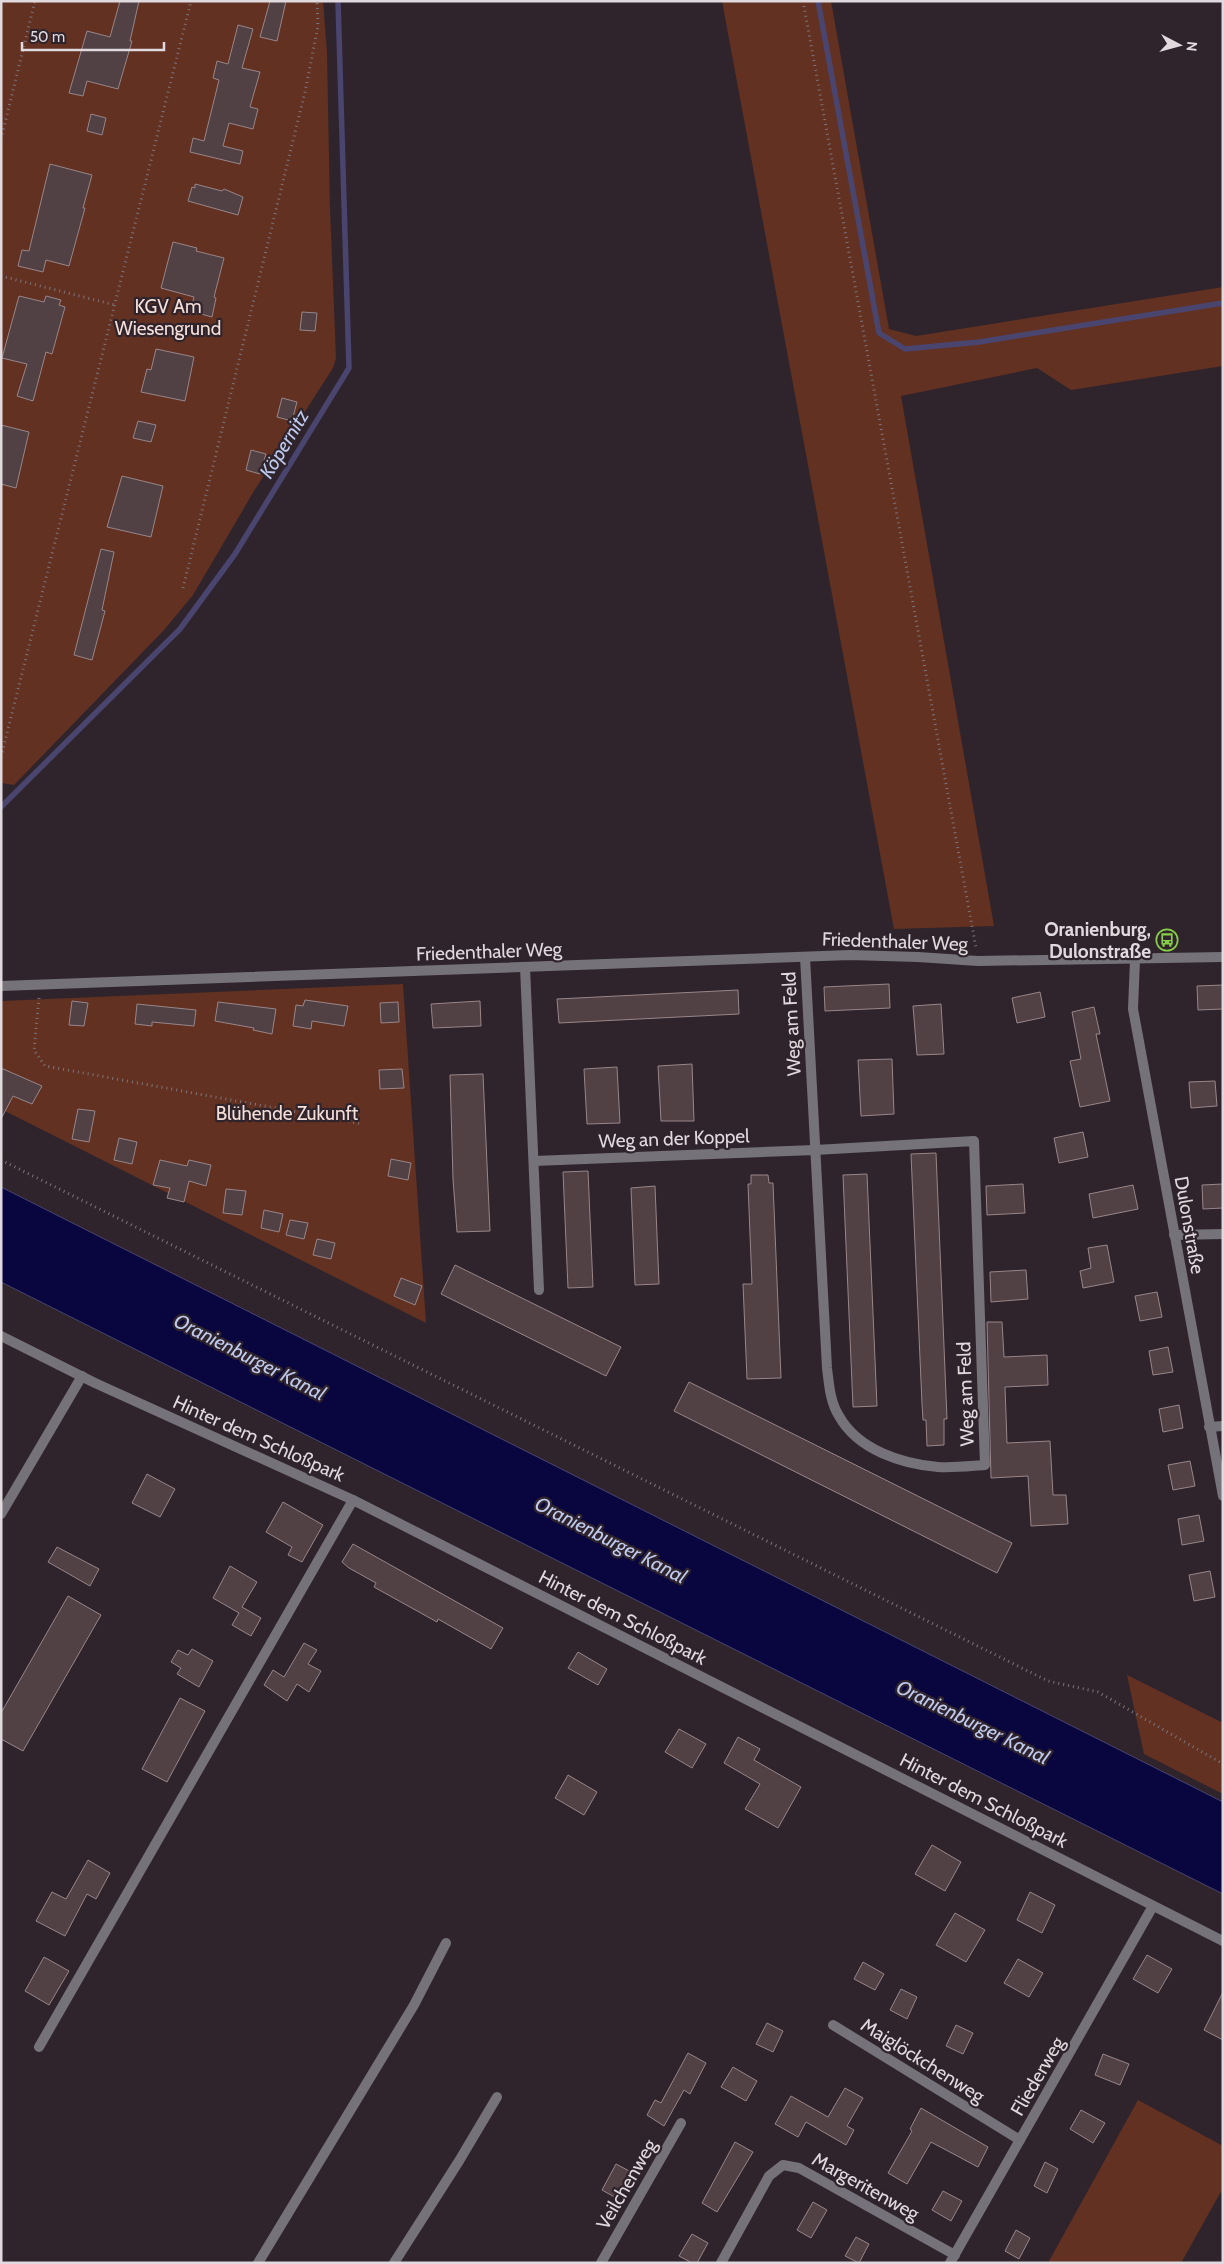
<svg xmlns="http://www.w3.org/2000/svg" width="1224" height="2264" viewBox="0 0 1224 2264" font-family="Cabin,sans-serif">
<rect width="100%" height="100%" fill="#2f242c"/>
<g fill="#623121">
<path d="M1 1H323L327 53 330 209 336 358 333 368 254 491 193 595 164 630 14 785 1 783Z"/>
<path d="M722 1H831L889 329 916 336 1223 287V366L1071 390 1037 368 901 396 994 926 894 929Z"/>
<path d="M403 984 426 1323 1 1109V1001Z"/>
<path d="M1127 1675 1223 1723V1794L1144 1754Z"/>
<path d="M1138 2100 1223 2146V2188L1181 2263H1048Z"/>
</g>
<path fill="#08053f" stroke="#49456f" d="M1 1187 1223 1802V1894L1 1282Z"/>
<g fill="none" stroke-linecap="round" stroke-linejoin="round">
<g stroke="#49456f" stroke-width="5.5">
<path d="M818 1 879 333 905 349 979 342 1223 303"/>
<path d="M1 807 180 629 235 554 349 368 338 1"/>
</g>
</g>
<g fill="#514144" stroke="#988689">
<path d="M120 1H139L130 41H132L118 89 87 81 83 96 69 93 87 31 110 37Z"/>
<path d="M270 1H286L277 41 260 37Z"/>
<path d="M238 25 253 29 242 68 260 72 250 107 258 109 253 129 229 123 223 146 243 151 240 164 190 152 193 138 204 141 219 80 213 78 217 61 228 64Z"/>
<path d="M91 114 106 118 102 135 87 131Z"/>
<path d="M50 164 92 175 83 208H85L69 266 46 260 43 272 18 266 22 250 29 251Z"/>
<path d="M195 184 222 191 224 189 243 197 238 215 188 201 192 187 195 188Z"/>
<path d="M173 242 197 248 196 251 224 258 214 297 216 298 212 317 190 311 194 297 161 288Z"/>
<path d="M19 296 44 302 46 296 61 300 59 305 65 307 52 354 46 352 33 401 17 396 27 364 2 358Z"/>
<path d="M302 312 317 313 315 331 300 330Z"/>
<path d="M156 349 194 357 185 401 141 392 147 369 151 370Z"/>
<path d="M282 398 297 402 292 421 277 417Z"/>
<path d="M138 421 156 425 151 442 133 438Z"/>
<path d="M1 425 29 432 16 488 1 484Z"/>
<path d="M251 450 266 454 260 474 246 470Z"/>
<path d="M122 476 163 486 151 537 107 527Z"/>
<path d="M101 549 114 552 102 610 105 611 92 660 74 655Z"/>
<path d="M889 984 890 1008 825 1011 824 987Z"/>
<path d="M1223 985V1009L1198 1010 1197 986Z"/>
<path d="M738 990 739 1014 559 1023 557 999Z"/>
<path d="M1040 992 1045 1017 1017 1023 1012 998Z"/>
<path d="M305 1000 348 1006 344 1026 312 1021 311 1029 293 1026 296 1005 303 1006Z"/>
<path d="M72 1001 88 1003 84 1026 69 1025Z"/>
<path d="M480 1001 481 1026 433 1028 431 1004Z"/>
<path d="M218 1002 276 1009 272 1034 253 1030 254 1028 215 1021Z"/>
<path d="M398 1002 399 1022 381 1023 380 1003Z"/>
<path d="M137 1004 196 1010 194 1026 152 1022V1026L135 1024Z"/>
<path d="M941 1004 944 1054 917 1055 913 1006Z"/>
<path d="M1094 1007 1100 1034H1096L1110 1101 1080 1107 1070 1061 1081 1059 1072 1012Z"/>
<path d="M892 1059 894 1114 861 1116 858 1060Z"/>
<path d="M692 1064 694 1121H661L658 1066Z"/>
<path d="M617 1067 620 1123 587 1124 584 1069Z"/>
<path d="M1 1068 42 1086 32 1104 13 1096 1 1119Z"/>
<path d="M402 1069 404 1088 380 1089 379 1070Z"/>
<path d="M483 1074 490 1231 457 1232 453 1179 450 1075Z"/>
<path d="M1215 1081 1217 1106 1191 1108 1189 1082Z"/>
<path d="M78 1109 95 1111 89 1142 72 1139Z"/>
<path d="M1083 1132 1088 1157 1059 1163 1054 1138Z"/>
<path d="M119 1138 137 1142 132 1164 114 1160Z"/>
<path d="M936 1153 947 1419H944V1445L927 1446 926 1420H923L922 1404 911 1154Z"/>
<path d="M391 1159 411 1163 408 1180 388 1176Z"/>
<path d="M160 1160 187 1166 189 1160 211 1165 206 1186 189 1181 184 1202 167 1198 170 1188 153 1185Z"/>
<path d="M588 1171 593 1287 568 1288 563 1172Z"/>
<path d="M867 1174 877 1406 853 1407 843 1175Z"/>
<path d="M751 1175H768L769 1183H773L781 1378 747 1379 743 1284H752L748 1184H751Z"/>
<path d="M1023 1184 1025 1213 987 1215 986 1186Z"/>
<path d="M1223 1184V1208L1203 1209 1202 1185Z"/>
<path d="M1133 1185 1138 1209 1093 1218 1089 1194Z"/>
<path d="M655 1186 659 1284 635 1285 631 1188Z"/>
<path d="M226 1189 246 1191 242 1215 223 1213Z"/>
<path d="M264 1210 283 1214 279 1232 261 1228Z"/>
<path d="M290 1220 308 1223 304 1239 286 1235Z"/>
<path d="M317 1239 335 1243 331 1259 313 1255Z"/>
<path d="M1107 1245 1114 1282 1083 1288 1080 1271 1091 1268 1088 1248Z"/>
<path d="M455 1265 621 1347 606 1376 441 1294Z"/>
<path d="M1026 1270 1028 1299 991 1302 990 1272Z"/>
<path d="M401 1278 422 1286 415 1305 394 1296Z"/>
<path d="M1157 1292 1162 1317 1140 1321 1135 1296Z"/>
<path d="M987 1322H1002L1004 1357 1047 1355 1048 1385 1005 1387 1007 1443 1050 1441 1053 1495H1066L1068 1524 1031 1526 1028 1476 991 1478Z"/>
<path d="M1168 1347 1173 1372 1153 1375 1149 1351Z"/>
<path d="M689 1382 1012 1543 997 1573 674 1411Z"/>
<path d="M1179 1405 1183 1428 1163 1432 1159 1409Z"/>
<path d="M1190 1461 1195 1486 1173 1490 1168 1465Z"/>
<path d="M147 1474 175 1489 160 1517 132 1503Z"/>
<path d="M283 1502 323 1525 302 1562 288 1555 292 1547 266 1532Z"/>
<path d="M1199 1515 1204 1541 1182 1545 1178 1519Z"/>
<path d="M353 1544 503 1628 491 1649 438 1619 437 1622 374 1587 376 1583 349 1568 342 1562Z"/>
<path d="M57 1547 99 1569 90 1586 48 1562Z"/>
<path d="M230 1566 257 1582 242 1607 261 1618 251 1636 232 1625 239 1613 213 1598Z"/>
<path d="M1210 1571 1215 1597 1194 1601 1189 1575Z"/>
<path d="M68 1596 101 1615 23 1751 1 1739V1713Z"/>
<path d="M304 1643 317 1650 308 1664 321 1671 309 1692 297 1684 287 1701 264 1685 273 1670 284 1677Z"/>
<path d="M192 1649 213 1661 199 1687 177 1674 181 1668 171 1662 178 1650 188 1655Z"/>
<path d="M578 1652 607 1669 598 1685 568 1668Z"/>
<path d="M180 1698 205 1711 167 1782 142 1769Z"/>
<path d="M679 1729 706 1744 692 1768 665 1752Z"/>
<path d="M738 1737 760 1749 754 1760 801 1787 778 1828 745 1809 760 1784 724 1763Z"/>
<path d="M568 1775 597 1792 584 1815 555 1798Z"/>
<path d="M932 1845 961 1862 945 1891 915 1874Z"/>
<path d="M88 1860 110 1873 96 1899 87 1894 65 1936 36 1921 52 1892 66 1899Z"/>
<path d="M1030 1892 1055 1905 1042 1933 1017 1920Z"/>
<path d="M955 1913 985 1930 966 1962 936 1945Z"/>
<path d="M1147 1955 1172 1969 1158 1993 1133 1979Z"/>
<path d="M44 1957 69 1971 49 2005 25 1991Z"/>
<path d="M1018 1959 1043 1973 1029 1997 1004 1983Z"/>
<path d="M863 1962 884 1974 875 1990 854 1979Z"/>
<path d="M901 1989 917 1997 907 2019 890 2010Z"/>
<path d="M1223 1992V2040L1204 2030Z"/>
<path d="M767 2023 783 2031 773 2052 756 2044Z"/>
<path d="M956 2025 973 2033 963 2054 946 2046Z"/>
<path d="M688 2053 706 2063 690 2094 684 2090 664 2126 647 2115 655 2100 661 2103Z"/>
<path d="M1103 2054 1129 2064 1120 2085 1095 2075Z"/>
<path d="M733 2067 757 2081 746 2101 721 2087Z"/>
<path d="M845 2088 863 2098 847 2126 854 2130 846 2145 806 2122 798 2137 775 2124 791 2096 828 2117Z"/>
<path d="M921 2108 988 2147 978 2167 931 2142 907 2184 888 2173 912 2131 910 2129Z"/>
<path d="M1081 2110 1105 2123 1093 2143 1070 2129Z"/>
<path d="M735 2142 753 2152 717 2212 702 2203Z"/>
<path d="M1045 2162 1058 2169 1047 2193 1034 2186Z"/>
<path d="M616 2164 633 2173 618 2199 602 2190Z"/>
<path d="M943 2191 962 2201 951 2221 932 2210Z"/>
<path d="M813 2202 827 2210 811 2238 797 2230Z"/>
<path d="M1016 2230 1030 2238 1019 2259 1005 2251Z"/>
<path d="M692 2234 708 2243 697 2263H692L679 2256Z"/>
<path d="M856 2237 869 2244 859 2263 845 2256Z"/>
</g>
<g fill="none" stroke-linecap="round" stroke-linejoin="round">
<g stroke="#7d747a" stroke-width="3" stroke-dasharray="1 4" stroke-linecap="butt">
<path d="M803 1 976 948"/>
<path d="M1 139 35 1"/>
<path d="M1 276 115 305"/>
<path d="M183 588 305 92 318 26 317 1"/>
<path d="M1 757 191 1"/>
<path d="M39 998 34 1050 45 1066 363 1124"/>
<path d="M1 1160 1048 1681 1098 1692 1223 1764"/>
</g>
<g stroke="#757279" stroke-width="10">
<path d="M1 1514 82 1376"/>
<path d="M833 2025 1020 2140"/>
<path d="M39 2047 353 1500"/>
<path d="M258 2263 414 2005 446 1943"/>
<path d="M394 2263 459 2161 497 2097"/>
</g>
<g stroke="#757279" stroke-width="10">
<path d="M1135 960 1133 1009 1223 1496"/>
<path d="M525 967 539 1290"/>
<path d="M1 986 850 955 918 957 978 961 1223 957"/>
<path d="M534 1161 815 1150 974 1141 985 1465C970 1466 953 1468 938 1467 902 1464 858 1450 839 1416 830 1402 829 1384 827 1368L805 957"/>
<path d="M1174 1235 1223 1234"/>
<path d="M1 1336 95 1383 353 1500 1223 1941"/>
<path d="M1209 1427 1223 1426"/>
<path d="M601 2263 681 2123"/>
<path d="M721 2263 769 2176 783 2165 799 2168 955 2255"/>
<path d="M950 2263 1153 1906"/>
</g>
</g>
<defs>
<g id="bus-ring" transform="scale(1.125)"><circle r="9.5" fill="#2f242c" stroke="#88cf49" stroke-width="1.5"/><path d="M-5-6H5V4H4V6H2V4H-2V6H-4V4H-5ZM-3.5-4V0h7V-4ZM-3.5 1.2v1.5H-2V1.2ZM2 1.2v1.5H3.5V1.2Z" fill="#88cf49"/></g>
</defs>
<g fill-rule="evenodd">
<use href="#bus-ring" x="1167" y="940"/>
</g>
<g text-anchor="middle" stroke-width="4.5" stroke-linejoin="round" paint-order="stroke">
<g font-size="19" fill="#f4ded7" stroke="#2f242c">
<text x="168" y="313">KGV Am<tspan x="168" dy="22">Wiesengrund</tspan></text>
<text x="287" y="1120">Blühende Zukunft</text>
</g>
<g font-size="19" font-weight="bold" fill="#e0d9de" stroke="#2f242c" text-anchor="end">
<text x="1151" y="936">Oranienburg,<tspan x="1151" dy="22">Dulonstraße</tspan></text>
</g>
<g font-size="19" fill="#e0d9de" stroke="#2f242c">
<text transform="translate(895 941) rotate(2)" y="7">Friedenthaler Weg</text>
<text transform="translate(489 951) rotate(-2)" y="7">Friedenthaler Weg</text>
<text transform="translate(791 1024) rotate(-93)" y="7">Weg am Feld</text>
<text transform="translate(674 1138) rotate(-2)" y="7">Weg an der Koppel</text>
<text transform="translate(1190 1225) rotate(80)" y="7">Dulonstraße</text>
<text transform="translate(965 1394) rotate(-92)" y="7">Weg am Feld</text>
<text transform="translate(259 1438) rotate(24)" y="7">Hinter dem Schloßpark</text>
<text transform="translate(623 1617) rotate(27)" y="7">Hinter dem Schloßpark</text>
<text transform="translate(984 1800) rotate(27)" y="7">Hinter dem Schloßpark</text>
<text transform="translate(923 2060) rotate(32)" y="7">Maiglöckchenweg</text>
<text transform="translate(1037 2076) rotate(-60)" y="7">Fliederweg</text>
<text transform="translate(626 2184) rotate(-60)" y="7">Veilchenweg</text>
<text transform="translate(866 2186) rotate(29)" y="7">Margeritenweg</text>
</g>
<g font-size="20" font-style="italic" fill="#bfcaef" stroke="#2f242c">
<text transform="translate(284 444) rotate(-59)" y="7">Köpernitz</text>
<text transform="translate(250 1357) rotate(27)" y="7">Oranienburger Kanal</text>
<text transform="translate(611 1540) rotate(27)" y="7">Oranienburger Kanal</text>
<text transform="translate(973 1722) rotate(26)" y="7">Oranienburger Kanal</text>
</g>
</g>
<rect width="1224" height="2264" fill="none" stroke="#e0d9de" stroke-width="5"/>
<g transform="translate(1179 45) rotate(96)" stroke="#2f242c" stroke-width="4" paint-order="stroke">
<path d="M0-4L9 19L0 12L-9 19Z" fill="#e0d9de"/>
<text y="-8" font-size="14" font-weight="bold" text-anchor="middle" fill="#e0d9de">N</text>
</g>
<path d="M22 42v8h142v-8" fill="none" stroke="#e0d9de" stroke-width="2.5"/>
<text x="30" y="42" font-size="15" fill="#e0d9de" stroke="#2f242c" stroke-width="4" paint-order="stroke">50 m</text>
</svg>
